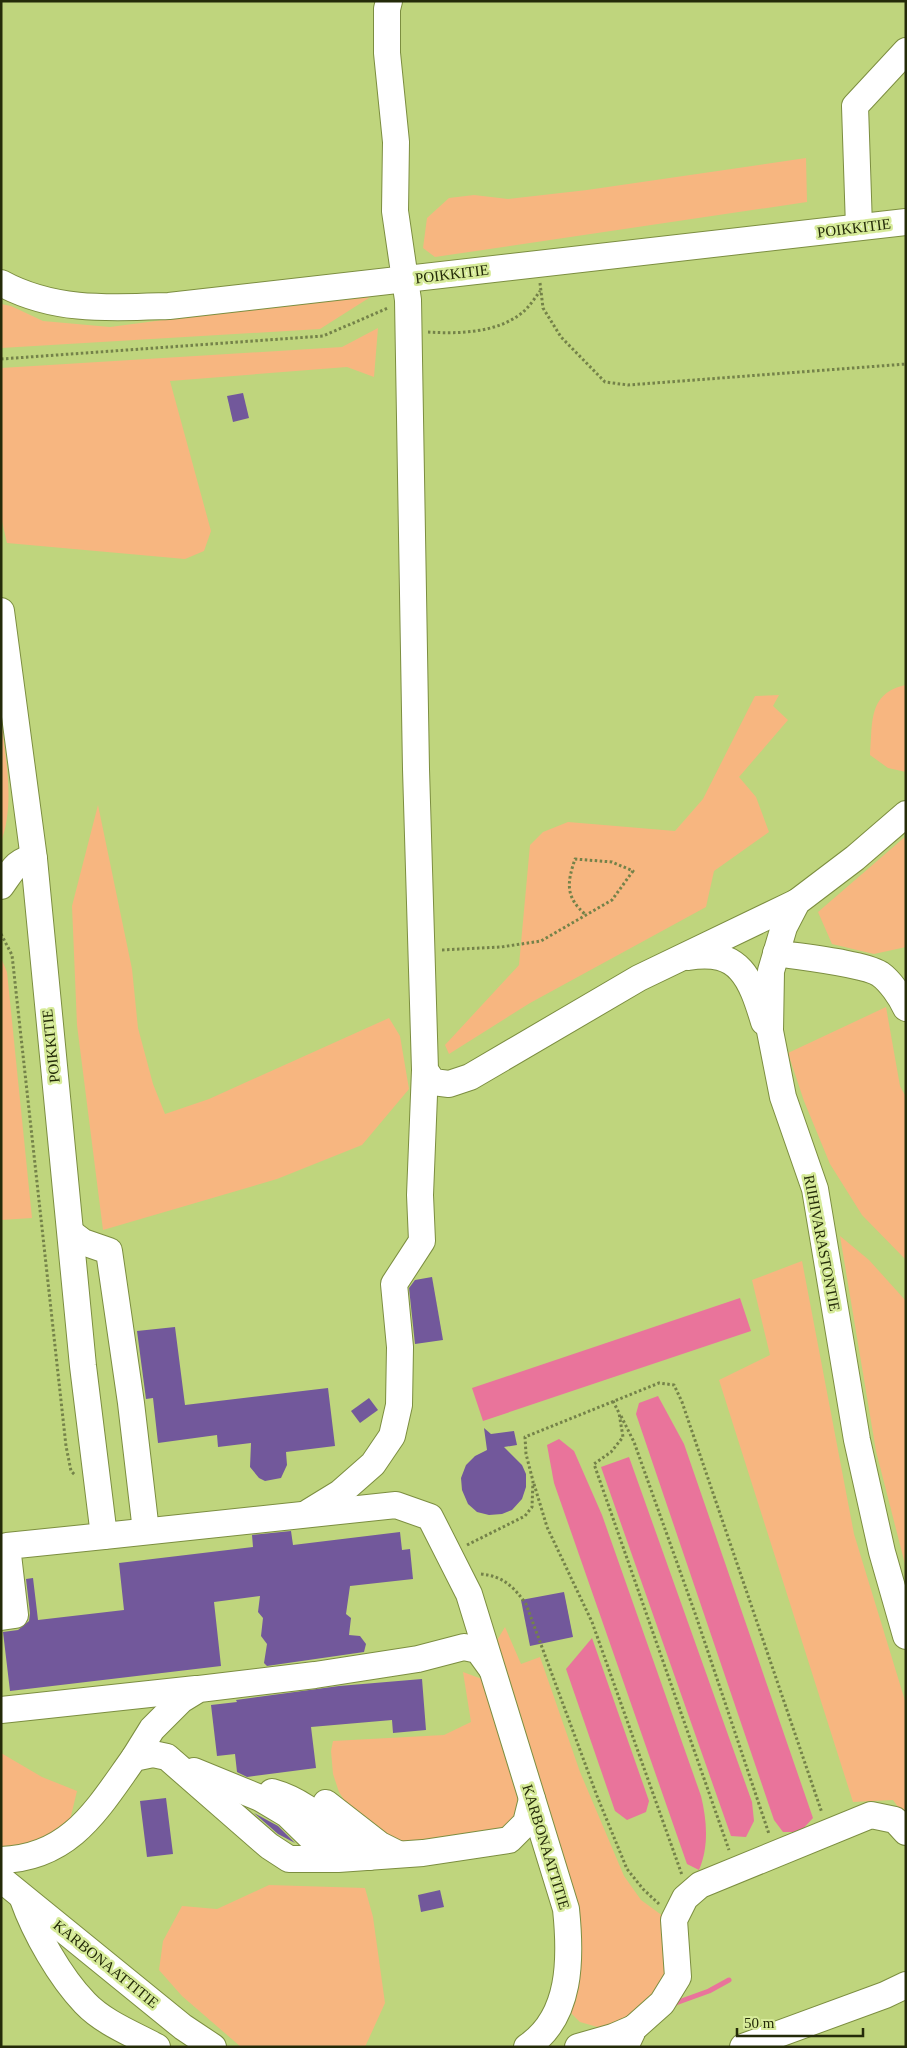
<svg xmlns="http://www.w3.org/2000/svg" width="907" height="2048" viewBox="0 0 907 2048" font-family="'Times New Roman',serif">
<rect width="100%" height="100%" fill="#cade8d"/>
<rect fill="#bfd57d" x="1" y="1" width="905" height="2046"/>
<g fill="#f7b680">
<path d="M806 158 807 202 435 257 423 248 427 218 449 198 474 195 508 199 587 190Z"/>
<path d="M372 296 320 329 1 348V304L11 306 43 321 110 327 293 303Z"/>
<path d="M378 328 374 377 347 367 170 381 211 531 204 551 185 559 7 543 1 517V368L342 347Z"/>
<path d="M906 685V772L888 768 870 755C873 724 867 693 906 685Z"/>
<path d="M779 695 773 706 788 720 739 777 756 797 769 832 714 871 706 907 530 1003 449 1054 445 1045 519 965 530 845 543 832 568 822 675 831 703 799 755 696Z"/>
<path d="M1 720C6 759 15 805 1 842Z"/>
<path d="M98 805 132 969 138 1028 153 1084 165 1114 209 1099 389 1018 400 1036 409 1089 362 1145 277 1179 103 1230 77 1025 72 906Z"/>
<path d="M906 836V947L874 954 832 944 818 912Z"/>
<path d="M1 958 7 972 32 1218 1 1220Z"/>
<path d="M886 1007 900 1086 906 1097V1260L862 1215 830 1164 804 1101 788 1053Z"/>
<path d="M840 1236 869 1260 906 1301V1568L876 1451Z"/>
<path d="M802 1261 854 1534 906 1704V1818L893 1800 853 1802 719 1380 770 1355 752 1280Z"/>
<path d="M505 1627 521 1664 540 1657 580 1772 624 1876 641 1900 667 1919 669 1981 625 2025 601 2028 580 2022 568 2010 578 1978 493 1647Z"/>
<path d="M463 1672 482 1679C488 1701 521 1793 518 1810 517 1820 509 1825 502 1830L401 1842 384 1833 348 1806 339 1792 333 1774 331 1751 333 1741 444 1735 471 1722Z"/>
<path d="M1 1753 42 1777 77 1791 70 1820 46 1839 1 1850Z"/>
<path d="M269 1885 365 1888 373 1917 385 2003 365 2047H241L182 1996 159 1970 163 1941 182 1906 217 1909Z"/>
</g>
<g fill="#e9749b">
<path d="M740 1298 751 1331 483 1421 472 1388Z"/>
<path d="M658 1396 684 1444 813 1818 800 1832H783L774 1820 636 1414 639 1403Z"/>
<path d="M559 1439 574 1451 602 1515 701 1796C707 1821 709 1846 699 1870L687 1864 554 1483 547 1445Z"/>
<path d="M629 1457 752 1802 754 1821 746 1837 731 1836 601 1467Z"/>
<path d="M592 1638 649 1801 646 1812 627 1820 615 1811 566 1669Z"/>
</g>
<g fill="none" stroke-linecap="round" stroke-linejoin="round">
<path stroke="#e9749b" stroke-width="5" d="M673 2004 709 1991 729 1980"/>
</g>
<g fill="#72589b">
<path d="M243 393 249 418 233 422 227 396Z"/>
<path d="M432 1277 443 1340 415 1344 409 1288 415 1280Z"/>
<path d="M175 1327 185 1405 328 1388 335 1446 286 1452 287 1465 281 1478 265 1481 259 1478 250 1467 251 1443 218 1447 217 1435 158 1443 153 1398 146 1399 137 1331Z"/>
<path d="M369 1398 378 1410 360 1423 351 1411Z"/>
<path d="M484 1428 491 1434 514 1431 517 1445 504 1447 522 1465 526 1474V1487L522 1499 512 1510 502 1514 489 1515 477 1512 468 1504 462 1490 461 1478 466 1465 475 1456 487 1450Z"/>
<path d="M291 1531 293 1545 400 1532 402 1550 410 1549 413 1579 350 1586 346 1614 351 1618 349 1635 360 1636 366 1644 364 1652 267 1666 264 1663 267 1644 261 1636 263 1618 258 1612 260 1596 214 1602 221 1666 10 1691 3 1632 18 1630 29 1621 30 1613 26 1579 33 1578 38 1620 124 1610 119 1563 253 1547 252 1535Z"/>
<path d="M564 1592 573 1637 530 1646 521 1600Z"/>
<path d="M422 1679 426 1730 393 1733 392 1720 311 1727 316 1768 247 1777 237 1772 235 1754 217 1756 211 1705 237 1702 236 1700 339 1686Z"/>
<path d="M166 1798 173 1854 147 1857 140 1801Z"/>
<path d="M254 1813 278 1826 295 1843 278 1834Z"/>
<path d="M440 1890 444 1907 421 1912 418 1895Z"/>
</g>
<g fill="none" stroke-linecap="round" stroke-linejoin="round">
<g stroke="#7c8e40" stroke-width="28">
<g id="minor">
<path d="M389 1 387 9V53L396 142 395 211 408 300 416 769 425 1070 433 1082 449 1084 470 1077 639 978 797 902"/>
<path d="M859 227 855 106 906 51"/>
<path d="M1 283C54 312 111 308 169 306L906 222"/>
<path d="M1 611 34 859 83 1366 104 1536 7 1546 15 1615 1 1617"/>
<path d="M906 814 855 858 797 902 784 927 771 971 770 1031 783 1097 815 1189 857 1440 882 1552 906 1636"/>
<path d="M1 886C10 874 17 858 34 859"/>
<path d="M776 953C799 957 862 963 880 974 890 981 901 997 906 1008"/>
<path d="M688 957C740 948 751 979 764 1022"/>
<path d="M71 1233 83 1242 109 1251 131 1403 146 1531"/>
<path d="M309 1512 340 1493 373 1464 392 1436 399 1405 400 1347 394 1284 422 1241 420 1195 425 1070"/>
<path d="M104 1536 396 1505 430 1517 469 1594 566 1909C571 1957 572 2017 527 2047"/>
<path d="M1 1710 196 1689"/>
<path d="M134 1758 152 1729 181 1700 199 1689 315 1675 418 1659 464 1647 478 1650 491 1668"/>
<path d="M194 1771 260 1798 287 1814 333 1859"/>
<path d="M272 1792C318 1805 331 1836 369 1857"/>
<path d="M326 1803 380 1845 398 1854"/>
<path d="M1 1860C71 1858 98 1808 134 1758L153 1754 167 1757 269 1846 289 1859H338L423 1853 509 1840 526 1823 532 1799"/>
<path d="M1 1879 183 2027 213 2047"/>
<path d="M23 1899C35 1933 60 1977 85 2003 104 2023 133 2034 157 2047"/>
<path d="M578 2047 613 2037 634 2028"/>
<path d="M625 2047 634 2028 662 2003 678 1977 674 1920 685 1898 700 1885 871 1815 895 1820 906 1832"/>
<path d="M743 2047 885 1995 906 1985"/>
</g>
</g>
<g stroke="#748249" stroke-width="3" stroke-dasharray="2.5 2.5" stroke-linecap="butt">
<path d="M540 283 543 308 561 337 605 382 628 385 906 364"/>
<path d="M428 332C459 334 498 333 523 312 529 307 535 298 540 291"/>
<path d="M1 359 323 336 388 308"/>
<path d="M1 934 12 955 66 1446 71 1471 75 1475"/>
<path d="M442 950 501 947 541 941 612 900 633 871 612 862 575 859C567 883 565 897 586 915"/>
<path d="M613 1401 619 1413 623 1437 611 1452 594 1464 729 1850"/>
<path d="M621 1416 634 1442 696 1616 769 1834"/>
<path d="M534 1484 547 1527 592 1622 682 1875"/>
<path d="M467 1545 525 1516 532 1507 533 1481 526 1454 525 1437 659 1383 674 1385 682 1402 822 1813"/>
<path d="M481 1574C503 1576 514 1587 526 1604L597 1796 627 1869 643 1889 659 1904"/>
</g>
<use href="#minor" stroke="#fff" stroke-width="26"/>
</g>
<g text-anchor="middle" stroke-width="5" stroke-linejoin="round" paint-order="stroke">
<g font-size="15" fill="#242b09" stroke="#d7eb9a">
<text transform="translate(854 228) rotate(-7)" y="5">POIKKITIE</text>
<text transform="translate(452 274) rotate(-7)" y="5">POIKKITIE</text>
<text transform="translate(51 1046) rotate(-96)" y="5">POIKKITIE</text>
<text transform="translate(822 1243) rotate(79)" y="5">RIIHIVARASTONTIE</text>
<text transform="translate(546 1847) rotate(73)" y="5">KARBONAATTITIE</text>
<text transform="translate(106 1964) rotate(39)" y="5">KARBONAATTITIE</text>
</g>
</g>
<rect width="907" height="2048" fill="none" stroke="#242b09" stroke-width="5"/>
<path d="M737 2028v8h126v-8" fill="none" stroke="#242b09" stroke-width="2.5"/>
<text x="744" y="2028" font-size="15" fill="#242b09" stroke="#d7eb9a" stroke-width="4" paint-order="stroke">50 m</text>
</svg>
